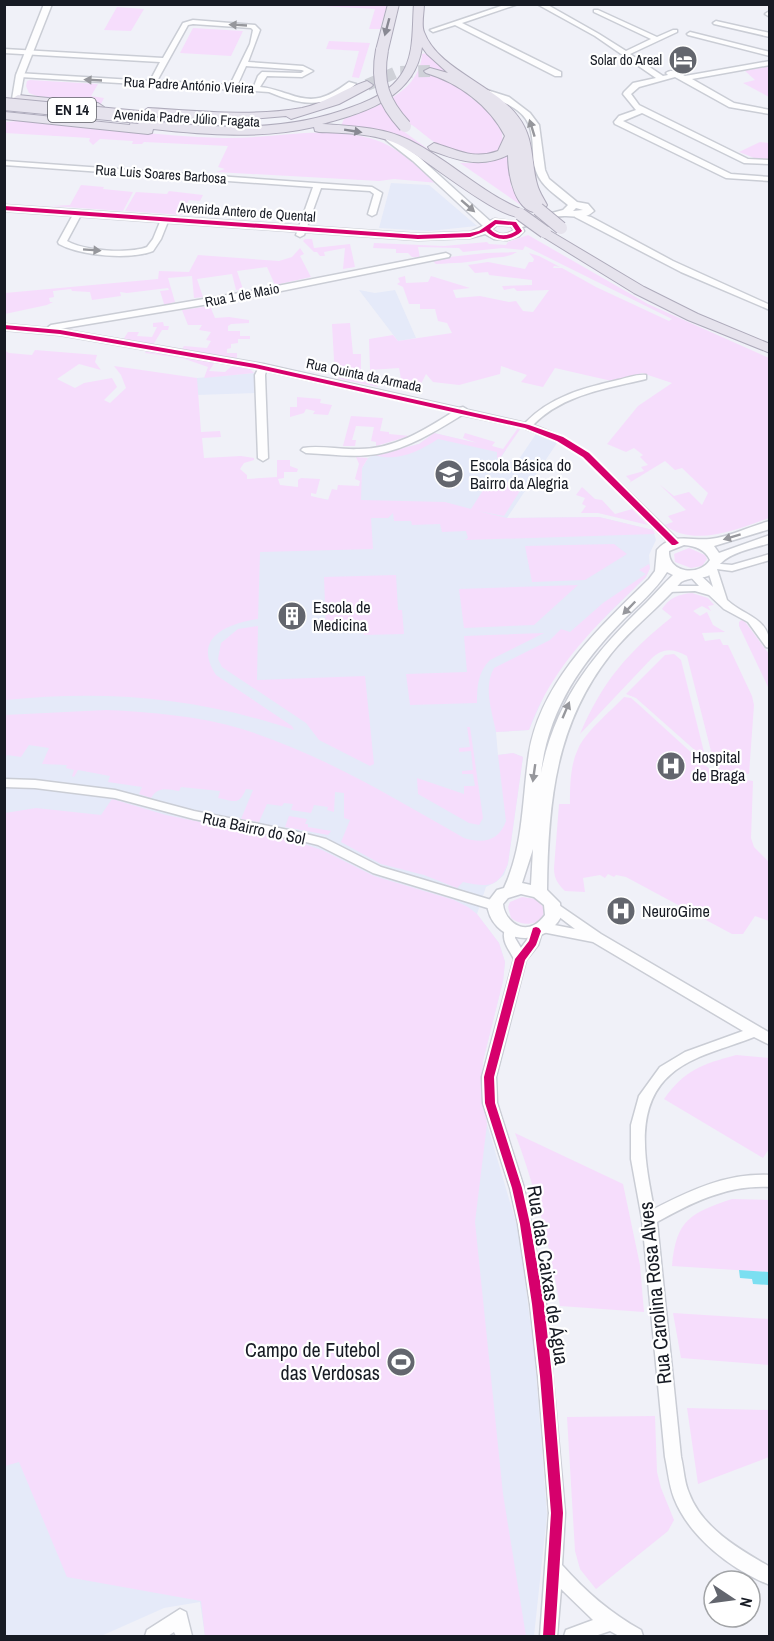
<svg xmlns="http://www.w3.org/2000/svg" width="774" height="1641" viewBox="0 0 774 1641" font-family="'Archivo Narrow',sans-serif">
<rect width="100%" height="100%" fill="#f0f1f8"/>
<g fill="#e5eaf9">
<path d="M391 183 429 185 477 226 429 231 379 228Z"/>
<path d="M359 290 375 293 395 290 416 338 398 341Z"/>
<path d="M254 373 256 393 197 395V378Z"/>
<path d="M434 433 506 450 500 459 512 462 515 458 519 459 536 434 557 443 507 518 599 517 653 530 656 540 649 555 650 568 646 577 585 637 564 662 546 691 529 730 496 732 498 755 513 753 523 757 508 864 504 875 496 882 486 887 477 914 499 943 505 962 503 981 483 1061 481 1090 487 1124 519 1233 535 1360 547 1515 534 1636H205L200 1602 164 1608 101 1636H5V581L266 484 317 498 352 503 360 500 362 468 368 458 374 455 419 444Z"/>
</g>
<g fill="#f6ddfc">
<path d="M306 5 307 4 387 5 380 29H369L375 9Z"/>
<path d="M117 7 144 9 131 31 104 30Z"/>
<path d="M193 28 243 31 231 56 180 53Z"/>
<path d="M329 41 370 43 359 78 352 77 359 51 326 49Z"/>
<path d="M427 53 447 72 431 69 456 85 491 114 502 133 503 144C491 163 459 157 443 147 432 142 422 132 412 125L399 128 466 177 406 142 341 126 344 119C374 108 420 93 422 54Z"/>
<path d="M769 66H770L769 97 743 83 755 80 744 70Z"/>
<path d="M30 80 98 84 91 96 104 98 101 104 37 96 29 93 26 86 27 81Z"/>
<path d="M18 121C86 124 155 137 223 138 271 139 318 126 365 137 394 143 415 164 438 183L394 179 379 181 216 172 225 169 218 167 228 146 144 142 142 144H132L133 141 100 139 93 145 89 141 90 138 5 133V122Z"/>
<path d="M760 142 769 143V159H757L739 152Z"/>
<path d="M509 156 511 186 531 212 460 163H486Z"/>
<path d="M81 185 104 187 103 189 133 192 123 211 51 206 70 205Z"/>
<path d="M169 191 203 195 200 201 189 200 181 212V215L125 211 136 192 167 194Z"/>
<path d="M528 235 648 304 769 358V518C737 529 696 548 664 525L673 522 668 516 686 510 659 484 674 496 689 492 702 505 708 493 682 468 675 470 665 461 629 483 631 481 626 476 644 471 641 467 648 465 640 457 643 455 634 448 626 452 607 444 638 406 672 383 642 373 616 382 555 368 543 387 521 382 527 375 501 366 500 374 459 385 433 382 426 374 421 384 416 383 414 387 402 385 399 368 370 370 369 339 393 335 398 341 452 333 447 323 438 321 435 309H420V304H409L403 287 397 284 400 282 398 278 405 276 406 283 428 282 431 276 470 288 453 290 456 298 480 296 509 302 516 301 523 311 533 312 549 290 517 291 514 288 504 290 502 286 532 285V280L489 275 488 272 475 273 468 265 488 262 525 269 529 262H533L534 259 529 253 539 256 560 267 554 266 553 268H562L596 287 669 321 672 319 525 246 523 250 503 248 463 252 459 248 418 247 420 258 412 257 408 253H396V249L373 248 374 243 444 246 487 242 489 244 506 245 508 242Z"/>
<path d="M305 239H312L314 248 350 244 355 267 343 269 345 248 324 252 325 256H320L317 252H314L303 241Z"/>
<path d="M300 248 304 254 300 256 311 277 275 285 267 267 237 271 243 289 236 290 232 274 197 279 203 297 194 298 192 276 168 278 175 302 171 303 172 306 165 307 160 291 169 290 168 288 127 293 120 292 121 296 92 300 90 292 72 291 71 289 53 291 54 297 49 298 50 302H53L47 305 5 314V293L158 279 159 271 189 272 198 255 279 261 292 257Z"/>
<path d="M517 252C505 259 499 256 486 259 469 263 454 263 436 264L431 259 486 253Z"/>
<path d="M210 306 215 318 229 317 249 320V323L231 324 228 326V331H240V336H250V339H238V343L231 344V348L227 349V353H237V359L182 349 184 346 207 348 211 341 206 340 211 332 199 330 202 325H188L182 310Z"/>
<path d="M163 322 164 326H169L168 330H162L153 345 123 340 128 332H139L137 336 152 337 157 327H153V323Z"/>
<path d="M350 323 353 354H361V376L371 377V373H376L378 387 335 378 332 324Z"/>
<path d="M4 350 9 353 32 355 35 350 97 355 95 362 101 370 79 364 57 379 75 388 84 383 112 378 117 387 104 400 110 403 126 388 121 375 114 366 197 378 201 432 220 431 221 437 202 438 204 458 241 456 254 458V460L244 463 240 469 247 475V479L277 477V460H290V466L298 469 297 472H284V478L278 479 280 485 298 487V480L301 478 320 479 316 494 311 493V496L328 500 332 489 337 490 338 485 359 486 360 481 355 479 359 464 356 457 368 458 362 468 361 500 445 502 471 509 491 478 523 486 504 516 478 511 507 518 599 517 653 530 655 534 465 540 468 538 466 531 442 532 440 524 412 525 411 521H394L393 513 388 518H371L373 549 260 552 258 619C226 624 192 638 216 675L292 726 294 730C196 697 107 690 5 700Z"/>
<path d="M147 350 215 362 209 371 225 372 232 366 250 369 254 373 204 378 208 367 182 358 145 353Z"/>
<path d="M297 397 321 399 320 403 332 405 328 415 313 414 315 411 306 409 304 413 290 417V407H297Z"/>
<path d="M351 416 383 418 380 431 389 432V434L410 436 376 446V442L371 441 374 427 356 426 352 440H356L355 446H343Z"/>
<path d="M518 428H521L500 458H497V452L438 439C418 452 397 462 374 455L419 444 434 433 477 443 463 438 465 433 495 442 492 446 503 449Z"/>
<path d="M582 487 595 499 602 500 615 514 632 509 648 525 598 513H581L586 506 582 504 585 498 576 495Z"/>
<path d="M614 544 627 554 585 580 532 582 525 546Z"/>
<path d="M689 548 705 555 707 559 702 566 691 568 675 562 674 554Z"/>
<path d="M649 564 650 568 646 577C598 623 552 666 529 730L496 732C492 712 483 687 494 668L550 640 561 629 570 632 603 603 646 574 639 570Z"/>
<path d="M396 575 398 610H402L404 634 364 635 363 631 326 632 324 577Z"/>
<path d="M578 585 534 625 464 628 459 589Z"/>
<path d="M692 593 708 598 714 605 708 606 711 611 702 606 693 611 700 616 707 612 713 625 725 632 702 633 705 641 720 639 723 645H728L752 696 754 705 749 774 724 772 715 767 687 656C672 648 663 648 651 659L580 734C602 682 628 652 672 617L662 609C669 598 679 594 692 593Z"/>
<path d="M743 619 769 654V689L739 626V622Z"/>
<path d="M258 626 257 680 365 676 374 764 370 766 319 740 306 723 222 667 218 659 221 643 238 629Z"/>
<path d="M544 633 490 660C478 672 477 686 477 703L410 705 406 674 467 672 464 636Z"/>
<path d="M674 654 681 660 706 760 636 698 626 694 665 655Z"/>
<path d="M624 697 631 698 638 704 716 775 753 781 751 838 754 847 769 862V921L755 916 743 934H732L626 877 616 875 614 877 608 874 605 878 600 875 583 878 585 892 565 891C558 884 554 879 554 868L559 804H570C570 786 570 766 578 749 585 732 611 711 624 697Z"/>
<path d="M106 710C151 712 199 716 242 729 322 754 392 797 464 838 483 844 499 841 506 821L498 755 513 753 523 757 508 863C498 889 487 887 463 882L457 888 424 875 381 864 341 842 350 820 344 818V793L335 792 334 812 327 810 328 807 314 805 311 813 291 810 293 804 284 803 282 806 267 804 259 822 241 819 253 790 246 789C239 806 234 801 218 798L220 791 181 787 179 791C167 789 158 786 151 798L139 794 142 787 108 782 110 776 78 770 74 777 72 776 74 770 66 768 67 765 42 764 49 748 29 745 21 757 7 755 5 758V715Z"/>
<path d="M467 727H470L483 818 479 825 469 823 418 794 417 778 464 794V786H475L473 774H462V771L473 770 471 751 459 752V748L470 747Z"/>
<path d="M112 799 166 815 294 841 322 850 374 876 454 900 468 907 477 914 499 943 505 962 503 981 483 1061 481 1090 487 1124 475 1222 503 1494 526 1636H205L201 1601 67 1577 19 1462 5 1466V813L36 808 101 815Z"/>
<path d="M289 816 307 819 305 824H308V827L331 831 328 835 285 827Z"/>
<path d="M522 897 536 899 544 908C545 927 522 927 511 918L508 907 510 902Z"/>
<path d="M736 1055 769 1058V1149L763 1158 664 1099C684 1070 703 1064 736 1055Z"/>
<path d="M515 1133 623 1184 640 1265 644 1312 560 1306C550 1246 536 1190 515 1133Z"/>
<path d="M732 1199 769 1200V1277L768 1272 672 1266C676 1220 690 1213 732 1199Z"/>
<path d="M673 1313 769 1319V1365L681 1358Z"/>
<path d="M687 1408 769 1410V1457L698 1484Z"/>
<path d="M655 1416 657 1472 661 1488 674 1520 668 1531 596 1589 580 1569 575 1551 567 1417Z"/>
</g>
<path fill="#7bdff1" d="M739 1270 769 1272V1285L753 1284 752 1279 740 1278Z"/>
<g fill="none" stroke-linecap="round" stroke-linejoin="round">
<path stroke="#cfd1d8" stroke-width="12" stroke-dasharray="12 6" stroke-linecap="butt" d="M367 85 397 72 430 71"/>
<g stroke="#cacdd5" stroke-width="3">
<g id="minor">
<path d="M507 4H518L462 23 561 72V76H555L455 25 433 32 430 30Z"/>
<path d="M537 4H546L599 34 626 51 651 39 594 12V10H598L657 37 673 30H677V32L630 54 663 76 668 75 666 73C673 68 680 74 685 76L770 61V65L692 79 734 103 770 110V114L729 107 675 77 639 87 631 94 639 105 748 159 770 160V164L744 163 642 113 623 121 731 174 770 177V181L726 178 615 124 614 122 619 116 636 110 623 94 624 92 633 83 656 78 595 36Z"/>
<path d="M768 12H770V17L765 14Z"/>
<path d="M193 20 255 25 260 30 248 62 303 66 313 71 302 77 267 76 260 87C271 88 278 91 288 94 315 104 327 98 349 82L356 84C328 109 302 106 269 92L20 77H17V73L150 81 160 62 4 53V49L163 58 183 23ZM193 24 251 28 253 30 250 44 230 85 157 81 188 25ZM246 66 302 70 304 71 301 73 262 72 258 76 254 86H237Z"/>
<path d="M716 21 770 33V37L714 24 713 23Z"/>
<path d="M690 32 770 52V56L688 35 687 34Z"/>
<path d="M4 161 372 187 382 193 376 214 372 216 368 214 374 194 370 191 321 188 304 235 300 237 296 235 313 187 4 165Z"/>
<path d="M75 211 82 213 67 241C84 251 129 254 147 247L153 239 162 217 169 219 161 239 153 251C130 260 81 256 59 244L58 242Z"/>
<path d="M575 213 591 217 673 261 770 305V310L681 272 575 217Z"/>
<path d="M446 253 450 255 449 257 251 297 59 329 263 364 459 408 463 407 468 410 525 423C551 396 584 388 618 380 627 378 637 374 646 375V379C606 389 563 394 533 425L563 437 589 453 679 541V545H671L583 457 557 441 524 428 462 415C436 431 409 448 377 454 354 458 329 454 306 453L301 450 303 448C320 445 340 450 359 449 394 449 423 431 453 412L266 371 265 375 268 458 263 461 258 458 255 375 258 369 60 335 4 330V324L47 328 51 325 251 291Z"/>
<path d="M770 554V560L732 571 717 569 727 600C745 617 770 617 770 648L766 647 748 622 724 609 709 595 695 591 668 592 663 589 668 586H699L688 574 693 571 697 572 713 587 707 568 710 563 732 565Z"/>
<path d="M4 779 35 780 115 790 194 811 298 832 326 839 381 867 498 902 500 905 498 908 494 910 373 873 318 845 298 840 194 819 115 798 35 788 4 787Z"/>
<path d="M553 901 601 934 770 1033V1045L754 1037C727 1048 693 1055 671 1074 632 1107 646 1166 654 1209 691 1190 727 1173 770 1175V1187C727 1185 693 1202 657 1222L681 1457C684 1469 684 1482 689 1493 702 1528 739 1549 770 1567V1585C732 1570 689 1537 674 1498 669 1485 668 1471 665 1457L642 1219 631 1159V1125L639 1096 660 1067 685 1052 743 1031 593 942 542 932 538 945 526 960 496 1077 497 1103 524 1188 546 1304 565 1513 562 1565C585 1591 610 1613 641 1630L643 1636H619L610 1631 595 1636H564L566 1630 593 1620 561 1589 557 1636H540L549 1513 538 1376 530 1304 518 1224 510 1188 483 1103 482 1077 514 959C508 948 500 939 506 927H514L516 930 515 938 521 948 527 940 532 928 538 927 540 925 544 923 575 929 549 909 547 906 549 903Z"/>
<path d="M180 1609 186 1612 192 1636H176L174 1632 168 1636H145L147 1630Z"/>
</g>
</g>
<g stroke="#cacdd5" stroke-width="3">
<g id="tertiary">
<path d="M44 4H52L24 75 20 97 12 99 16 75Z"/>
<path d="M487 90 509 97 530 113 539 125 545 170 549 179 577 202 588 204 594 211C584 220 578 216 566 216 553 215 535 224 522 227L524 231 519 236 507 240 494 239 485 234 470 238 418 240 4 211V205L418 234 470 232 483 226 413 161 386 140V136L389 135 419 157 490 221 495 219 518 222 563 210 568 205C556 195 541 186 536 171 531 157 535 139 529 125 523 108 499 100 484 95V91ZM576 208 583 210 573 211ZM497 225 511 226 514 230C506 236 499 236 492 229Z"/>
<path d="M770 521V529L714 546 719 553 770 535V543C755 548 732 552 721 563 716 567 715 572 708 576 699 579 689 577 681 582 659 608 631 628 610 655 555 725 548 803 547 890L560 903 561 917C543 950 490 943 487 903L497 890 504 888C524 845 522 799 529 753 541 681 599 628 649 579L655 571 657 550C672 532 690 541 710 539 730 537 750 526 770 521ZM684 545C695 546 705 549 710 560 699 577 668 573 669 551ZM667 572 673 575C664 583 656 593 647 602 595 652 555 700 541 773 548 711 580 664 623 620 638 605 655 591 667 572ZM533 849 531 885 522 883ZM521 894 534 897 544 905 545 915C542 919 538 923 534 925 519 933 504 918 503 904L508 898Z"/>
</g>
</g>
<g stroke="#aeabbb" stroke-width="2">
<g id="trunk">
<path d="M388 4H399L388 50 382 53 376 50Z"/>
<path d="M414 4H424C424 12 421 25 424 32 438 70 496 85 519 118 534 138 531 162 537 184 539 192 544 199 547 205L543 212C515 218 508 174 508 155 480 169 457 160 430 150L428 147 434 143C458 150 473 160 498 151L505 136C489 105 459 83 426 73L424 71 430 68 448 73 427 54 422 47C415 97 365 113 322 124 351 126 383 127 409 140 450 160 482 194 525 211L527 214 525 217C499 223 423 154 393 142 370 133 343 133 319 132L315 131 314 127C262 139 206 135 153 129L152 133 148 134 4 119 5 112 130 125 131 120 135 119C208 128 282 134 352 107 369 101 390 92 401 75 415 55 412 28 414 4Z"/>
<path d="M367 81 373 85 371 87 339 104 291 119 286 116 241 120 148 116 142 112 148 108C198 111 252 117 302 108 326 103 345 88 367 81Z"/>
<path d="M18 95 98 103 104 107 98 111 14 102 12 99Z"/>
<path d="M545 228 644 287 698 314 770 344V353L688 320 634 293 540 235 538 232 540 229Z"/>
</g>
</g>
<use href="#minor" fill="#fdfdfe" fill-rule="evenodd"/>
<use href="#tertiary" fill="#fdfdfe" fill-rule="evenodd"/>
<use href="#trunk" fill="#e6e3ed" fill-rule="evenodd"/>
<g stroke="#aeabbb" stroke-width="14" stroke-linecap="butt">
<g id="trunk-bridge">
<path d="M382 50C376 82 383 102 405 126"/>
<path d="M4 104 139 117"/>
<path d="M538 209 561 228"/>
<path d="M520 214 545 232"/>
</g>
</g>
<use href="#trunk-bridge" stroke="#e6e3ed" stroke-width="12"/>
<g stroke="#fff" stroke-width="4">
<g id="cycleway">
<path d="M4 206 418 235 470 233 479 231 495 220 516 222 522 231C512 241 496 242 486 231L470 237 418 239 4 210ZM496 224 512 225 516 231C507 237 497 237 490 229Z"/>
<path d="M4 325 60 330 255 364 529 425 563 437 589 453 679 543 675 545H672L583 457 557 441 525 428 255 368 60 334 4 329Z"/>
<path d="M536 927 539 928 541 931 536 945 525 960 494 1077 495 1103 522 1188 530 1224 544 1304 552 1376 563 1513 555 1636H543L551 1513 540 1376 532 1304 520 1224 512 1188 485 1103 484 1077 515 959 529 941 533 928Z"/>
</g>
</g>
<use href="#cycleway" fill="#d6006c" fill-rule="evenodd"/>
</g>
<defs><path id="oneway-solid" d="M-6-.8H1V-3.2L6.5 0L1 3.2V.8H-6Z" transform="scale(1.5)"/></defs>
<g fill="#96979c">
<use href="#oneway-solid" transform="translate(238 25) rotate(-177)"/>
<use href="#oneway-solid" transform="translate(93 80) rotate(-177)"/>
<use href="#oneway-solid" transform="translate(532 128) rotate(-107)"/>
<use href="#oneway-solid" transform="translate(468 206) rotate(41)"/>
<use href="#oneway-solid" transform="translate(92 250) rotate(4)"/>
<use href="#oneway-solid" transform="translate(732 537) rotate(163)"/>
<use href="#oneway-solid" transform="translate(629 608) rotate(134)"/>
<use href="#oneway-solid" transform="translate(566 710) rotate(-67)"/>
<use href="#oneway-solid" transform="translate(534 773) rotate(98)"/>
</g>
<g fill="#898993">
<use href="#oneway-solid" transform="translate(387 27) rotate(105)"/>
<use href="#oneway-solid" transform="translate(353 131) rotate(9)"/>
</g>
<defs>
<g id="hotel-disc" transform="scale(1.5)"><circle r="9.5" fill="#63666e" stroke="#fff"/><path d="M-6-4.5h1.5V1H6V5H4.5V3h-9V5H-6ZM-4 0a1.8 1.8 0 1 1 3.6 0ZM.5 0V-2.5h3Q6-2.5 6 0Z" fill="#fff"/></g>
<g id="school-disc" transform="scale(1.5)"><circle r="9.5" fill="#63666e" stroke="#fff"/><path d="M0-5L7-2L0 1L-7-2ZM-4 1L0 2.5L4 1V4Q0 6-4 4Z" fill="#fff"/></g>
<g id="building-disc" transform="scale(1.5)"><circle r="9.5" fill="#63666e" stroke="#fff"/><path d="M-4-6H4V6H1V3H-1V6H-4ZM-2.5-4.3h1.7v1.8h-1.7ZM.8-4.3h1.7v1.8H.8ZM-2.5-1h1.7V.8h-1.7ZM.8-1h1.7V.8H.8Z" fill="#fff"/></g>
<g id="hospital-disc" transform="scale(1.5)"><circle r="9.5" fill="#63666e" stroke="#fff"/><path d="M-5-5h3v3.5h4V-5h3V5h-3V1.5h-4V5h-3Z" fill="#fff"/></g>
<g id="stadium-disc" transform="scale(1.5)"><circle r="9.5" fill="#63666e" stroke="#fff"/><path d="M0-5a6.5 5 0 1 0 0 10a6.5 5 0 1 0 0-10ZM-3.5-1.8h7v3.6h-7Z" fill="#fff"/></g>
</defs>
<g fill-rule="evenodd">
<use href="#hotel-disc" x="683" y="60"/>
<use href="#school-disc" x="449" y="474"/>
<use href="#building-disc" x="292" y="616"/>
<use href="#hospital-disc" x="671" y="766"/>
<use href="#hospital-disc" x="621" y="911"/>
<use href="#stadium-disc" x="401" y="1362"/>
</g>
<g text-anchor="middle" stroke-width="4.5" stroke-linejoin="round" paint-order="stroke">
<g font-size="14" fill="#171b24" stroke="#fff" text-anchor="end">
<text x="662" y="65">Solar do Areal</text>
</g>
<g font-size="14" fill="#171b24" stroke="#fff">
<text transform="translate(189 85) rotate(3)" y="5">Rua Padre António Vieira</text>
<text transform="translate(187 118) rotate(3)" y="5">Avenida Padre Júlio Fragata</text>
<text transform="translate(161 174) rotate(4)" y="5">Rua Luis Soares Barbosa</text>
<text transform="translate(247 212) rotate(4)" y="5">Avenida Antero de Quental</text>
<text transform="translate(242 295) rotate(-11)" y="5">Rua 1 de Maio</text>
<text transform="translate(364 375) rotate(12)" y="5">Rua Quinta da Armada</text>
</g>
<rect fill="#fff" stroke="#5d5f66" stroke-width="1.5" x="48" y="98" width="48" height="24" rx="4.5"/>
<g font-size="15" font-weight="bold" fill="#171b24">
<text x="72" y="115">EN 14</text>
</g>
<g font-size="16" fill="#171b24" stroke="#fff" text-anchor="start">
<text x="470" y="471">Escola Básica do<tspan x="470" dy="18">Bairro da Alegria</tspan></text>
<text x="313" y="613">Escola de<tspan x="313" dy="18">Medicina</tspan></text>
<text x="692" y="763">Hospital<tspan x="692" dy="18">de Braga</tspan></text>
<text x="642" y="917">NeuroGime</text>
</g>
<g font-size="16" fill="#171b24" stroke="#fff">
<text transform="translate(254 828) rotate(12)" y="6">Rua Bairro do Sol</text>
</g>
<g font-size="20" fill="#171b24" stroke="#fff">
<text transform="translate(548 1275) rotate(81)" y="7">Rua das Caixas de Água</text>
<text transform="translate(655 1293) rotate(-96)" y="7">Rua Carolina Rosa Alves</text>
</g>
<g font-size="20" fill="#171b24" stroke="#fff" text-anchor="end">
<text x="380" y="1357">Campo de Futebol<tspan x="380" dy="23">das Verdosas</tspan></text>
</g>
</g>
<rect width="774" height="1641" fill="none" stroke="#171b24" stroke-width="12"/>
<g transform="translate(732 1599) rotate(103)"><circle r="28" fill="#ffffff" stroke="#a2a4a7" stroke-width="1.5"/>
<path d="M0-4.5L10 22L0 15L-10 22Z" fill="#63666e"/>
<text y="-9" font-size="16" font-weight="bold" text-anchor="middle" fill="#171b24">N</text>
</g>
</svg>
